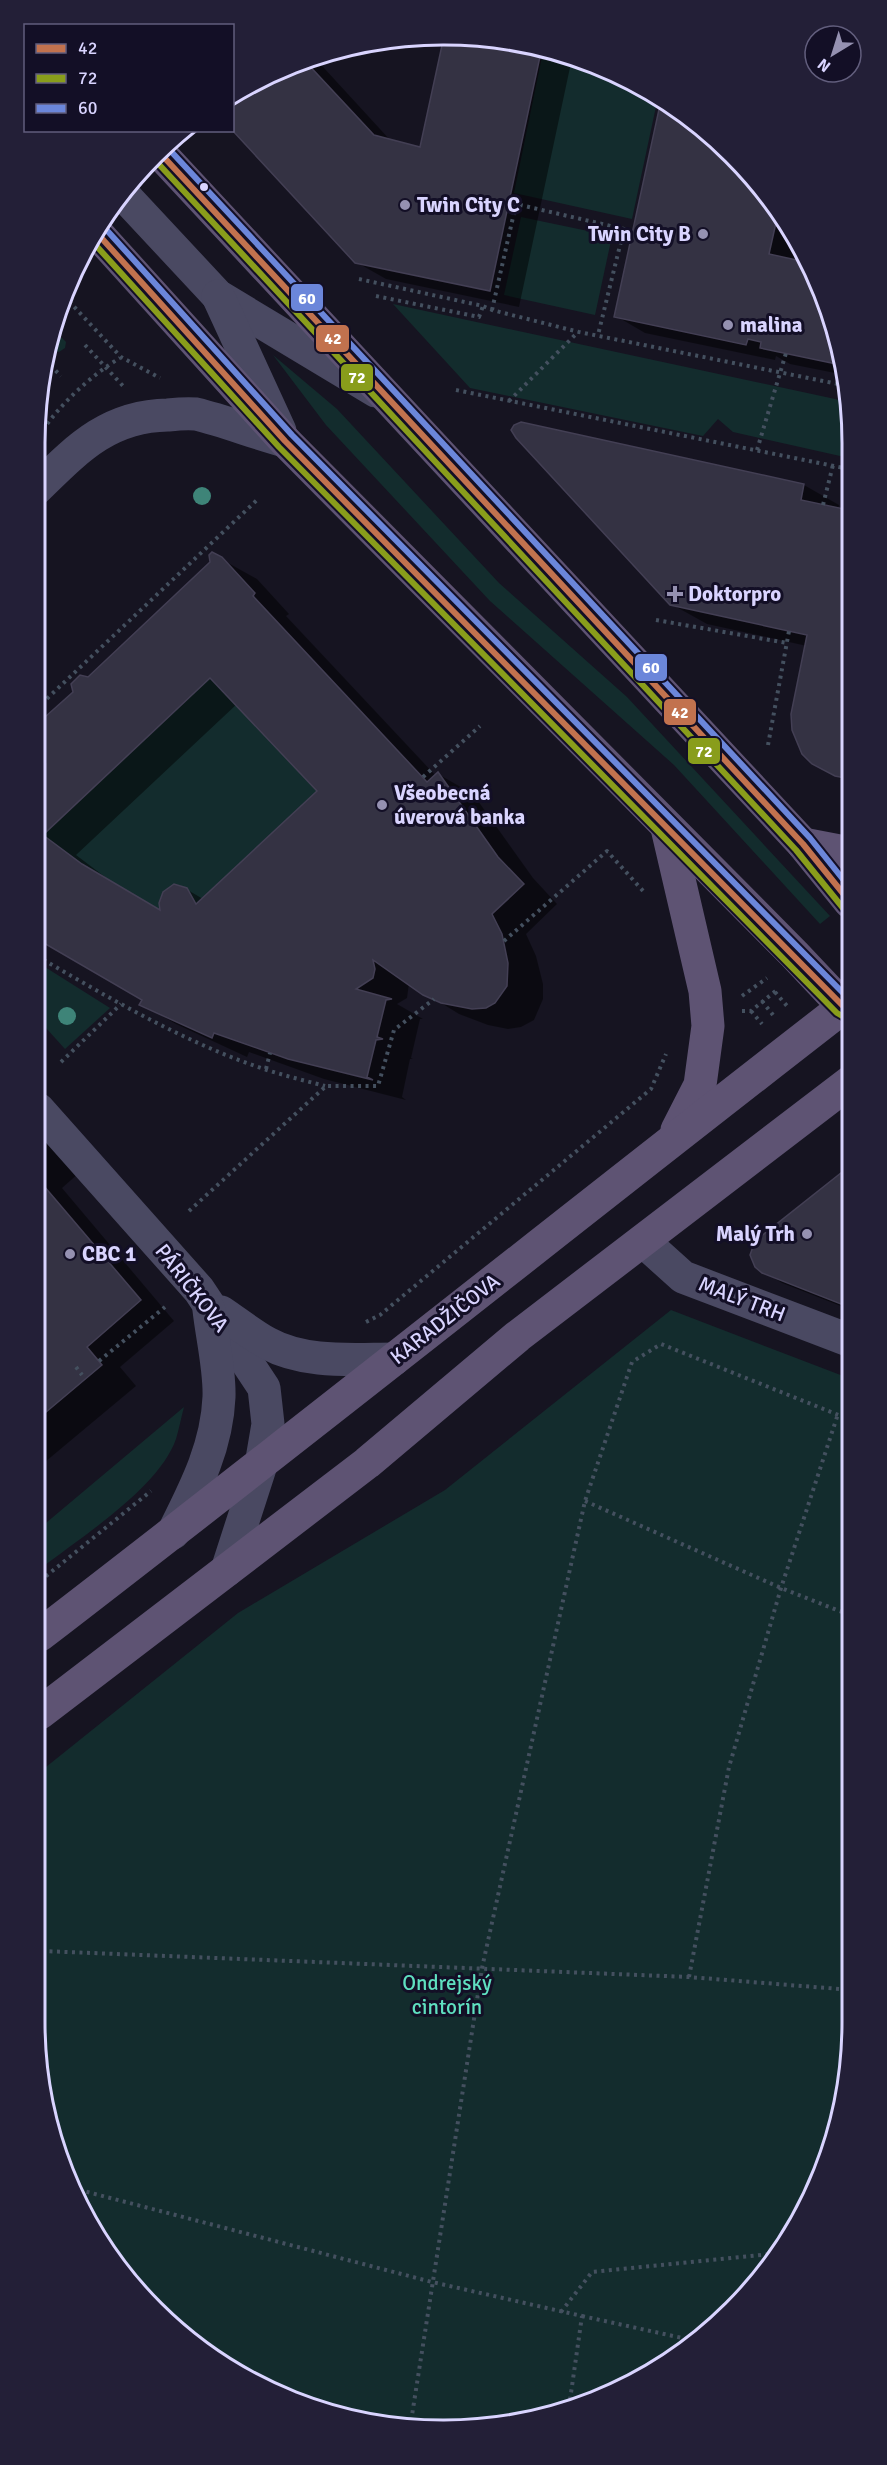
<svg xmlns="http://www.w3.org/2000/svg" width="887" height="2465" viewBox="0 0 887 2465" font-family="Signika,sans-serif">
<rect width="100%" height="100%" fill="#161421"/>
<g fill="#132c2d">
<path d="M544 47 648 89 658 97 632 219 514 193Z"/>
<path d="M521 217 612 236 595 315 504 295Z"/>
<path d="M393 304 849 402V458L733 432 718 419 703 436 470 388Z"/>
<path d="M52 328 66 342 65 348 59 352 47 348Z"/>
<path d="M273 355 337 409 499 583 627 697 830 916 820 924 674 765 490 601 326 425Z"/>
<path d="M210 678 317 791 196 904 187 888 174 884C164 891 158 896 160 910L82 864 43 835Z"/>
<path d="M37 962 110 1008 65 1049 37 1018Z"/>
<path d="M671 1310 851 1379 852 2021 839 2127 783 2249 733 2310 671 2361 549 2417 470 2430 390 2427 262 2388 194 2346 136 2291 66 2178 42 2101 41 1771 238 1613 445 1490Z"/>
<path d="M184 1407C181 1418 179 1429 176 1439 159 1488 81 1537 40 1569V1528Z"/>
</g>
<g fill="#0007" fill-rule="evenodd">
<path d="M470 35 549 48 572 58 519 307 386 279 356 262 232 94 313 56 391 141 421 149Z"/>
<path d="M662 101 751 174 802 250 800 262 811 264 845 375 790 364 776 356 775 360 645 333 616 316Z"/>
<path d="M521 424 804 485 839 505 838 509 849 511 850 784 813 763 807 646 707 624 671 604Z"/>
<path d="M212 554 257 579 289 614 286 616 436 776 438 774 473 794 533 878 557 904 526 934 536 956 543 984V999L534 1020 521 1027 508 1029 488 1025 459 1014 409 983 407 998 397 1004 423 1019H420L411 1058 413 1059H410L402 1097 406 1100 324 1079 249 1052 247 1057 176 1024 141 1004 144 999 37 937 36 728 212 562ZM237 704 319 791 203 899 186 889 162 912 117 886 76 855Z"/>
<path d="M38 1132 79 1173 62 1188 174 1321 120 1367 136 1386 39 1467Z"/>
<path d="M851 1167V1310L782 1283 763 1271Z"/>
</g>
<g fill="#343243" stroke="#433f54" stroke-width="1.5" fill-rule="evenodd">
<path d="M470 35 542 47 490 291 355 263 232 130V94L304 60 374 135 420 147 444 36Z"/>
<path d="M661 100 751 174 778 214 769 254 810 263 841 365 760 348 761 342 748 339 746 345 614 317Z"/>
<path d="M521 422 804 484 801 500 849 510 850 779 835 776 812 764 802 754 792 730 791 714 807 635 670 605 516 438 511 430 514 425Z"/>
<path d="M212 552 222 557 255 593 253 596 427 782 438 772 498 857 524 884 492 914 502 934 508 963 507 986 495 1003 486 1008 472 1009 441 1003 423 995 373 960 375 969 373 978 356 989 392 999 386 1000 377 1037 383 1039 376 1040 367 1077 373 1080 288 1059 214 1033 212 1038 139 1005 142 1000 37 939 36 725 73 692 71 684 80 675 88 677 210 562 209 555ZM210 678 317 791 196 904 187 888 174 884 163 892 159 903 160 910 82 864 43 835Z"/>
<path d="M38 1144 45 1153 38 1159Z"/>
<path d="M851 1165V1308L762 1273 755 1267 750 1255 755 1241Z"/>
<path d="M38 1179 141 1300 87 1347 102 1365 39 1418Z"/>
</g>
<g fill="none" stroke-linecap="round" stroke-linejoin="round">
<g stroke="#44505f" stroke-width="4" stroke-dasharray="3 4.5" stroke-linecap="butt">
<path d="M359 279 483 306 492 310 579 332 848 386"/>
<path d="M64 296 121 357 160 378"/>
<path d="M376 296 479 317 483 306"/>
<path d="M492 310 516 204 624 229 598 335"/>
<path d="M85 345 123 386"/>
<path d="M45 360 61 376"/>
<path d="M456 390 849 469"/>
<path d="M509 401 578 332"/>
<path d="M43 430C60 404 94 373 120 358"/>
<path d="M757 450 786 353"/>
<path d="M823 505 833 465"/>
<path d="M656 620 787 643"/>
<path d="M36 709 257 500"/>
<path d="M768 745 789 631"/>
<path d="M423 777 480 726"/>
<path d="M504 941 607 851 644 892"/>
<path d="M37 956C109 998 187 1044 267 1070 286 1076 306 1081 325 1086"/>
<path d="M775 992 787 1006"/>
<path d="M742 996 767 978"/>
<path d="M762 1001 773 1015"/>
<path d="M742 1011H751L778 989"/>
<path d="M751 1011 762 1024"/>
<path d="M61 1062 121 1004"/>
<path d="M266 1069 270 1053"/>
<path d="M189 1211 326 1086H378L394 1030 434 999"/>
<path d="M366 1322 380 1315 651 1089 666 1054"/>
<path d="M99 1361 165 1307"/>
<path d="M76 1367 82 1375"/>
<path d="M585 1501 781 1588 852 1616"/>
<path d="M40 1581 151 1491"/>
<path d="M42 1951 689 1977 852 1990"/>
<path d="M689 1977 729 1767 781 1588 838 1414"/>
<path d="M72 2188 432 2282 582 2316 569 2407"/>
<path d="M561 2312 592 2272 780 2253"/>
<path d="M582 2316 696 2341"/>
<path d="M410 2428 482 1968 585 1501 632 1362 661 1344 851 1420"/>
</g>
<g stroke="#4a4962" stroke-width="33">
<path d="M121 192 218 296 376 391"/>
<path d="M218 296 280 431"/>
<path d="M35 490C76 450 107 416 168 415 177 414 187 413 196 414 225 421 255 433 285 441"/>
<path d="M38 1109 199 1290 264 1388 268 1424 261 1465 227 1570"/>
<path d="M643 1241 683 1277 851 1341"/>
<path d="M221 1312C236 1322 251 1334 267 1343 305 1364 353 1359 394 1359"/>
<path d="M173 1533C195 1489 217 1447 219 1397 220 1370 212 1337 209 1310"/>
</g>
<g stroke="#5e5373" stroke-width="33">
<path d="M159 152 803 844 850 902"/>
<path d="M96 232 285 441 794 954 844 1007 850 1010"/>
<path d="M667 828 705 991 708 1026 700 1085 677 1130"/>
<path d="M803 844 850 853"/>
<path d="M40 1635C312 1426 579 1212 850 1002"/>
<path d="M40 1713 367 1463 518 1336 850 1082"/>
</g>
<g stroke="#130f26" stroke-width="10">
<g id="bus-1">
<path d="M159 152 803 844 850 902"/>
<path d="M96 232 285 441 844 1007 850 1010"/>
</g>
</g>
<g stroke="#130f26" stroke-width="10">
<g id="bus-2">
<path d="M153 158 796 850 843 908"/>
<path d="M91 240 279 447 837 1013 846 1018"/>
</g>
</g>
<g stroke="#130f26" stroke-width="10">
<g id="bus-3">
<path d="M166 146 810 838 850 888"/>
<path d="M103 226 292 435 850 1000"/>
</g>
</g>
<use href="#bus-1" stroke="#c2724e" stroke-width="6"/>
<use href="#bus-2" stroke="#899d1b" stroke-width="6"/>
<use href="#bus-3" stroke="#6b86da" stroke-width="6"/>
</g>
<g fill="#3e8478">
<circle cx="202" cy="496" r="9"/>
<circle cx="67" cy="1016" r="9"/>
</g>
<circle fill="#d9d4ff" stroke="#130f26" stroke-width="2" cx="204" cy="187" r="5"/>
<g fill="#9591b1" stroke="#130f26" stroke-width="2">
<circle cx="405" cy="205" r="6"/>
<circle cx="703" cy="234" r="6"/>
<circle cx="728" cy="325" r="6"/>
<path d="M672 585h6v6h6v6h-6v6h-6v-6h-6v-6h6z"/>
<circle cx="382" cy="805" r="6"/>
<circle cx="807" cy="1234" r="6"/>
<circle cx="70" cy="1254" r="6"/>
</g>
<g text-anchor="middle" stroke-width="6" stroke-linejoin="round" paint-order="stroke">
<g font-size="21" font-weight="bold" fill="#d9d4ff" stroke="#130f26" text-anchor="start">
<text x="417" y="212">Twin City C</text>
<text x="691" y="241" text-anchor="end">Twin City B</text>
<text x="740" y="332">malina</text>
<text x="688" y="601">Doktorpro</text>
<text x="394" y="800">Všeobecná<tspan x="394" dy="24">úverová banka</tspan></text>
<text x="795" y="1241" text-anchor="end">Malý Trh</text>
<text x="82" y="1261">CBC 1</text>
</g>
<g font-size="21" fill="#d9d4ff" stroke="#130f26">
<text transform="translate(192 1288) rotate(52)" y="7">PÁRIČKOVA</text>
<text transform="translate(742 1299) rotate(21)" y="7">MALÝ TRH</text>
<text transform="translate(445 1319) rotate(-38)" y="7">KARADŽIČOVA</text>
</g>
<g font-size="21" fill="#5fe0c0" stroke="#130f26">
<text x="447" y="1990">Ondrejský<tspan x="447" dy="24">cintorín</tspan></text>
</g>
</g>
<path d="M0 0H887V2465H0ZM443 45H444A398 398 0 0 1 842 443V2022A398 398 0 0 1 444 2420H443A398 398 0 0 1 45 2022V443A398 398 0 0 1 443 45Z" fill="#231f37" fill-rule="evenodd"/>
<path fill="none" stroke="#d9d4ff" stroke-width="3" d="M443 45H444A398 398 0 0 1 842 443V2022A398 398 0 0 1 444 2420H443A398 398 0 0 1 45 2022V443A398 398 0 0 1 443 45Z"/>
<g stroke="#130f26" stroke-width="2">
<rect x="290" y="283" width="34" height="29" rx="6" fill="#6b86da"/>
<rect x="315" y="324" width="35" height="29" rx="6" fill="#c2724e"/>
<rect x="340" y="363" width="34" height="29" rx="6" fill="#899d1b"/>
<rect x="634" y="653" width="34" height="29" rx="6" fill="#6b86da"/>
<rect x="663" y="698" width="34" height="28" rx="6" fill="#c2724e"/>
<rect x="687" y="737" width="34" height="28" rx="6" fill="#899d1b"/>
</g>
<g font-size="16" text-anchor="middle" font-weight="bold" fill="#fff">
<text x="307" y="304">60</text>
<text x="333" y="344">42</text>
<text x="357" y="383">72</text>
<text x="651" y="673">60</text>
<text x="680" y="718">42</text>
<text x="704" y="757">72</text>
</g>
<rect x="24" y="24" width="210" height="108" fill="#130f26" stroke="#625e7d" stroke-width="1.5"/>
<rect x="36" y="44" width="30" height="9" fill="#c2724e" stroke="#625e7d" stroke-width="1.5"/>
<text x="78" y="54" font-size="18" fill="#d9d4ff">42</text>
<rect x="36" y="74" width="30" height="9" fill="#899d1b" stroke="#625e7d" stroke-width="1.5"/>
<text x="78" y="84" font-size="18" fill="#d9d4ff">72</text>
<rect x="36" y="104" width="30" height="9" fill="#6b86da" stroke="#625e7d" stroke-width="1.5"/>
<text x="78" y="114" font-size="18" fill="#d9d4ff">60</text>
<g transform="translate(833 54) rotate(218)"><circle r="28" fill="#130f26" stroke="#625e7d" stroke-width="1.5"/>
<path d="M0-4.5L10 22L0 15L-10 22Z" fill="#9591b1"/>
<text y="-9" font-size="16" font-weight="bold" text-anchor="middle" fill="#d9d4ff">N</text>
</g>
</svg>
